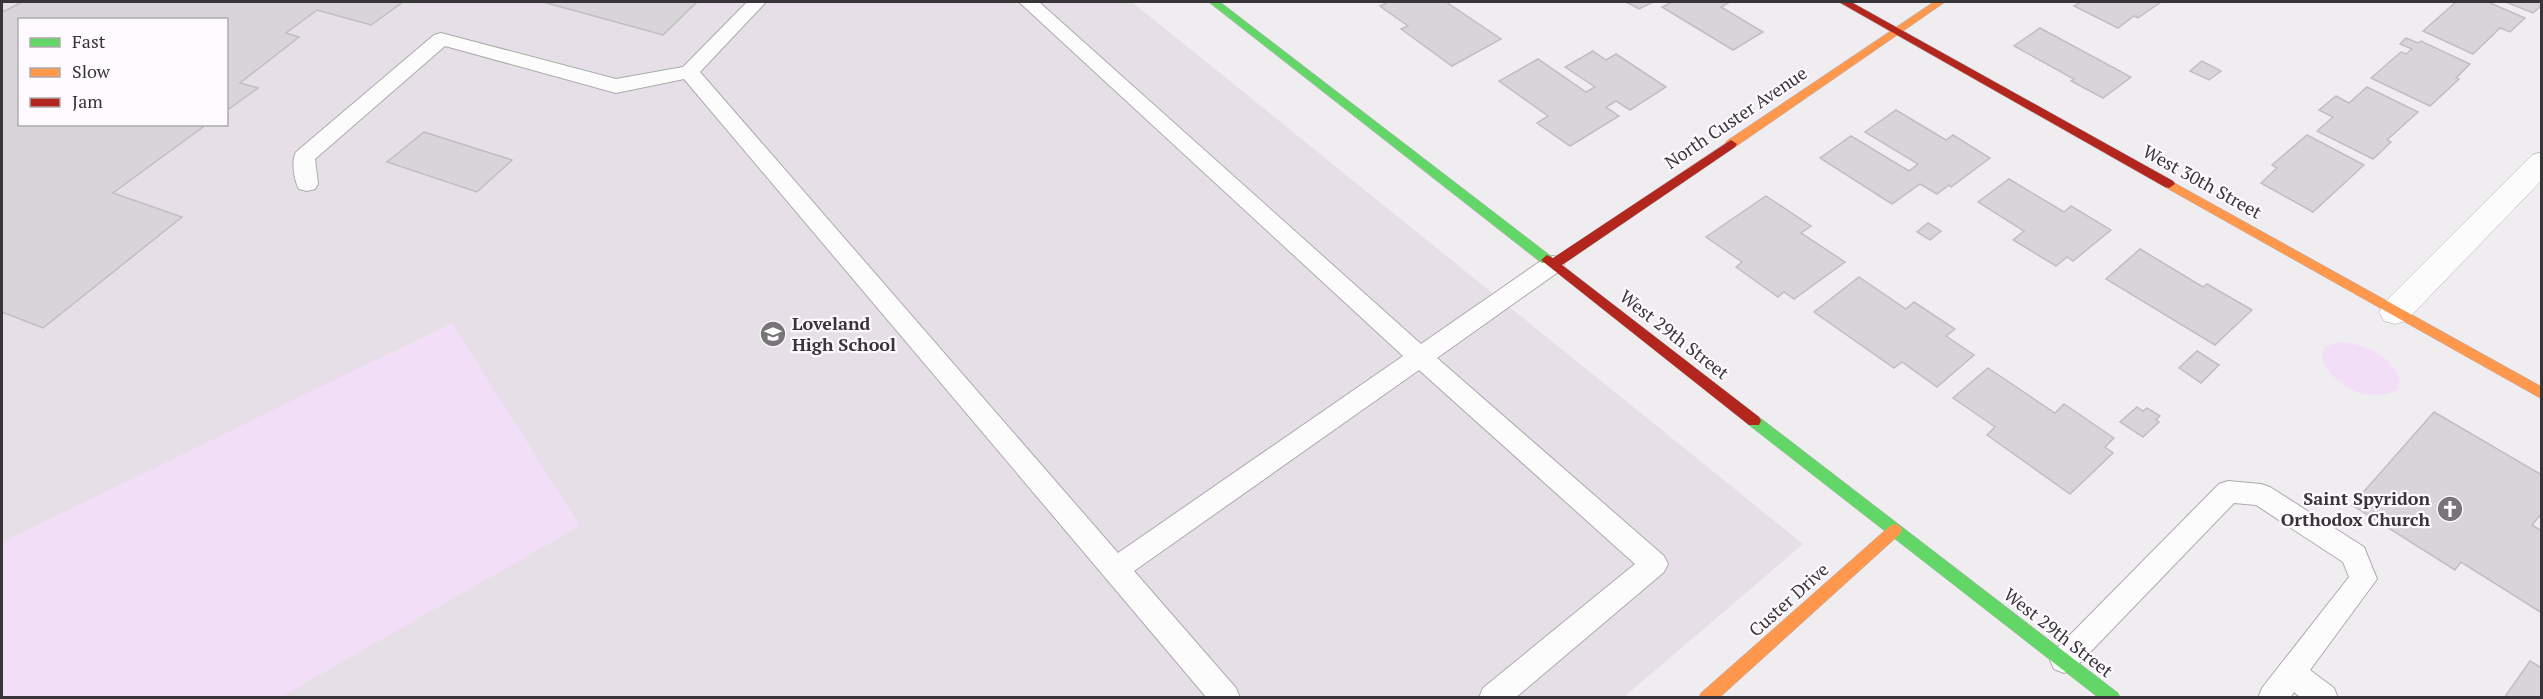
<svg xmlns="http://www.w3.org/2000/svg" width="2543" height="699" viewBox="0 0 2543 699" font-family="'PT Serif',serif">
<rect width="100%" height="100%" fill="#f0edf1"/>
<path fill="#e6dfe8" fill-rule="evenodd" d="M2 2H1132L1803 544 1624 697H2ZM20 20H226V124H20Z"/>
<g fill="#f2def6">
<path d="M452 323 580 526 281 697H2V542Z"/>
<path d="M2338 342C2366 344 2387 353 2400 378L2398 390C2366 404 2336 388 2321 358L2325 347Z"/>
</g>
<g fill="#d8d5d8" stroke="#c0bec1" stroke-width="1.5">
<path d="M22 2H403L371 25 317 10 286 33 299 37 240 83 258 88 226 111V20H20V124H207L113 193 182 217 43 328 2 312V10L5 11Z"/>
<path d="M543 2H697L663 35Z"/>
<path d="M1388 2H1446L1501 39 1452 66 1401 29 1408 26 1380 6Z"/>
<path d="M1626 2H1653L1639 9Z"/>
<path d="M1672 2H1730L1721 7 1763 32 1733 50 1662 7Z"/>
<path d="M2081 2H2161L2138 18 2134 16 2118 28 2074 6Z"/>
<path d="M2456 2H2488L2525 18 2510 32 2500 28 2473 54 2423 31Z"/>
<path d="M2506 2H2542V5L2533 13Z"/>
<path d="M2040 28 2131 77 2103 98 2071 81 2074 79 2014 46Z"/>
<path d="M2406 38 2418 43 2421 41 2470 64 2456 78 2459 79 2430 106 2371 78 2401 52 2406 54 2412 49 2400 44Z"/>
<path d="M1593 51 1606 60 1616 54 1666 87 1630 110 1616 101 1606 107 1619 116 1570 146 1537 123 1548 116 1499 81 1538 59 1586 92 1595 87 1565 67Z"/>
<path d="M2202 61 2221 71 2209 80 2190 71Z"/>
<path d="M2367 87 2418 112 2387 140 2391 142 2373 159 2317 131 2333 117 2319 110 2336 96 2349 103Z"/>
<path d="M1896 110 1946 140 1953 135 1990 158 1951 187 1949 185 1937 194 1920 184 1892 204 1820 158 1851 136 1909 171 1918 164 1865 132Z"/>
<path d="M424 132 512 160 477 192 387 162Z"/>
<path d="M2307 135 2364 165 2313 212 2261 183 2277 168 2272 165Z"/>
<path d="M2009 179 2064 212 2071 206 2111 230 2073 261 2067 257 2056 266 2013 240 2024 231 1978 202Z"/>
<path d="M1766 196 1811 226 1801 233 1845 262 1794 299 1784 292 1778 297 1736 267 1742 262 1706 237Z"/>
<path d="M1928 223 1941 231 1930 240 1917 232Z"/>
<path d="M2140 249 2203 287 2207 284 2252 310 2215 345 2106 279Z"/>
<path d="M1859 277 1906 309 1914 302 1955 329 1946 336 1974 355 1937 387 1902 362 1894 368 1814 312Z"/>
<path d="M2197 351 2219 365 2201 383 2179 368Z"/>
<path d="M1988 368 2055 413 2064 404 2114 438 2105 447 2113 453 2070 494 1987 435 1995 427 1953 398Z"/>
<path d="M2137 407 2143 411 2147 408 2160 416 2156 420 2159 422 2143 437 2120 422Z"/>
<path d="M2434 412 2542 475V513L2532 525 2542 531V613L2461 562 2455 570 2352 505Z"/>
<path d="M2530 661 2542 668V698H2504Z"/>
</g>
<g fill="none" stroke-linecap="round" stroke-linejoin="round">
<g stroke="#adaaad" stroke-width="2">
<g id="lane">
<path d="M747 2H766L700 72 1118 553 1403 356 1019 2H1039L1421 344 1545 258 1553 256 1561 258 1564 264 1561 270 1437 358 1664 556 1668 564 1664 572 1515 698H1479L1483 688 1635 564 1419 370 1134 571 1236 688 1240 698H1207L684 79 616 93 445 46 315 159 318 184 315 189 307 191 299 189C294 180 291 161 296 152L434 35 441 33 616 79 683 67Z"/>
<path d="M2228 481 2261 484 2270 487 2364 547 2377 579 2310 670 2334 688 2338 698H2301L2294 692 2290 698H2258L2262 688 2349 577 2343 562 2256 505 2234 503 2074 669 2064 673 2054 669 2050 660 2054 651 2219 484Z"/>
</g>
</g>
<g stroke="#adaaad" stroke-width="1">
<path id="street" d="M2542 152V180L2406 321 2395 324 2384 321 2379 312 2384 303 2532 155Z"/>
</g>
<g stroke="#adaaad" stroke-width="1">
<g id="fast">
<path d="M1209 2H1220L1552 257 1553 260 1552 263H1542Z"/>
<path d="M1754 415 1759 417 2118 693 2120 698H2099L1749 425 1747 421 1749 417Z"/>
</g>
</g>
<g stroke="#adaaad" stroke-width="1">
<g id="slow">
<path d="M1934 2H1945L1735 147H1727L1725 144 1727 141Z"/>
<path d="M2169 180 2542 387V399L2165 187 2163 184Z"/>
<path d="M1895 524 1900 526 1902 530 1900 534 1719 698H1699L1701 693 1890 526Z"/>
</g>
</g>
<g stroke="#adaaad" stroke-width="1">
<g id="jam">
<path d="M1839 2H1851L2173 181 2175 184 2169 188 2165 187Z"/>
<path d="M1731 140 1737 144 1735 147 1562 265 1759 417 1761 421 1759 425H1749L1541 260 1547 255 1553 258Z"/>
</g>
</g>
<use href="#lane" fill="#fdfcfd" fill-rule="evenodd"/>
<use href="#street" fill="#fdfcfd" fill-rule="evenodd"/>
<use href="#fast" fill="#63d668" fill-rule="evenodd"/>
<use href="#slow" fill="#ff974d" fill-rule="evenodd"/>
<use href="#jam" fill="#b3261e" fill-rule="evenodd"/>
</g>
<defs>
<g id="school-disc" transform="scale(1.35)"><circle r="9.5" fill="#787578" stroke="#fefaff"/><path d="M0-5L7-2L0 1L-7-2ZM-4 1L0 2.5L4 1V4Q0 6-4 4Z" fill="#fff"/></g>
<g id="church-disc" transform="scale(1.35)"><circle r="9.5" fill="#787578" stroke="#fefaff"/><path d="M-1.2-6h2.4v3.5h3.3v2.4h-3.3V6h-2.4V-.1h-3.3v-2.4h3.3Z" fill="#fff"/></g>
</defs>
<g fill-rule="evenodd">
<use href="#school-disc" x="773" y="334"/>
<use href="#church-disc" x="2450" y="509"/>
</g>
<g text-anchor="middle" stroke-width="4.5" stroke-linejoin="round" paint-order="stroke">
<g font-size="18" fill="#373537" stroke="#fefaff">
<text transform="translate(1736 118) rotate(-34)" y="6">North Custer Avenue</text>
<text transform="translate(2202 182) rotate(29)" y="6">West 30th Street</text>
<text transform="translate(1674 335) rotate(38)" y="6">West 29th Street</text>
<text transform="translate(1789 600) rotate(-42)" y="6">Custer Drive</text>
<text transform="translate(2058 633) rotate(38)" y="6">West 29th Street</text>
</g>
<g font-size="18" font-weight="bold" fill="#373537" stroke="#fefaff" text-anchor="start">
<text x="792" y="330">Loveland<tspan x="792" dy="21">High School</tspan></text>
<text x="2430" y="505" text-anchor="end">Saint Spyridon<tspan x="2430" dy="21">Orthodox Church</tspan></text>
</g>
</g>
<rect width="2543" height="699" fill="none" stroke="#373537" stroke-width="6"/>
<rect x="18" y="18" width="210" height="108" fill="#fefaff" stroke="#aeabaf" stroke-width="1.5"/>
<rect x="30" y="38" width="30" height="9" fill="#63d668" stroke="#aeabaf" stroke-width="1.5"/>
<text x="72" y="48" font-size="18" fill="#373537">Fast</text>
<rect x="30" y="68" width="30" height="9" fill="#ff974d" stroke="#aeabaf" stroke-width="1.5"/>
<text x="72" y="78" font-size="18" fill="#373537">Slow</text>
<rect x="30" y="98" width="30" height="9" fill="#b3261e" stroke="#aeabaf" stroke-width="1.5"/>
<text x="72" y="108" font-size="18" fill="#373537">Jam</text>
</svg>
